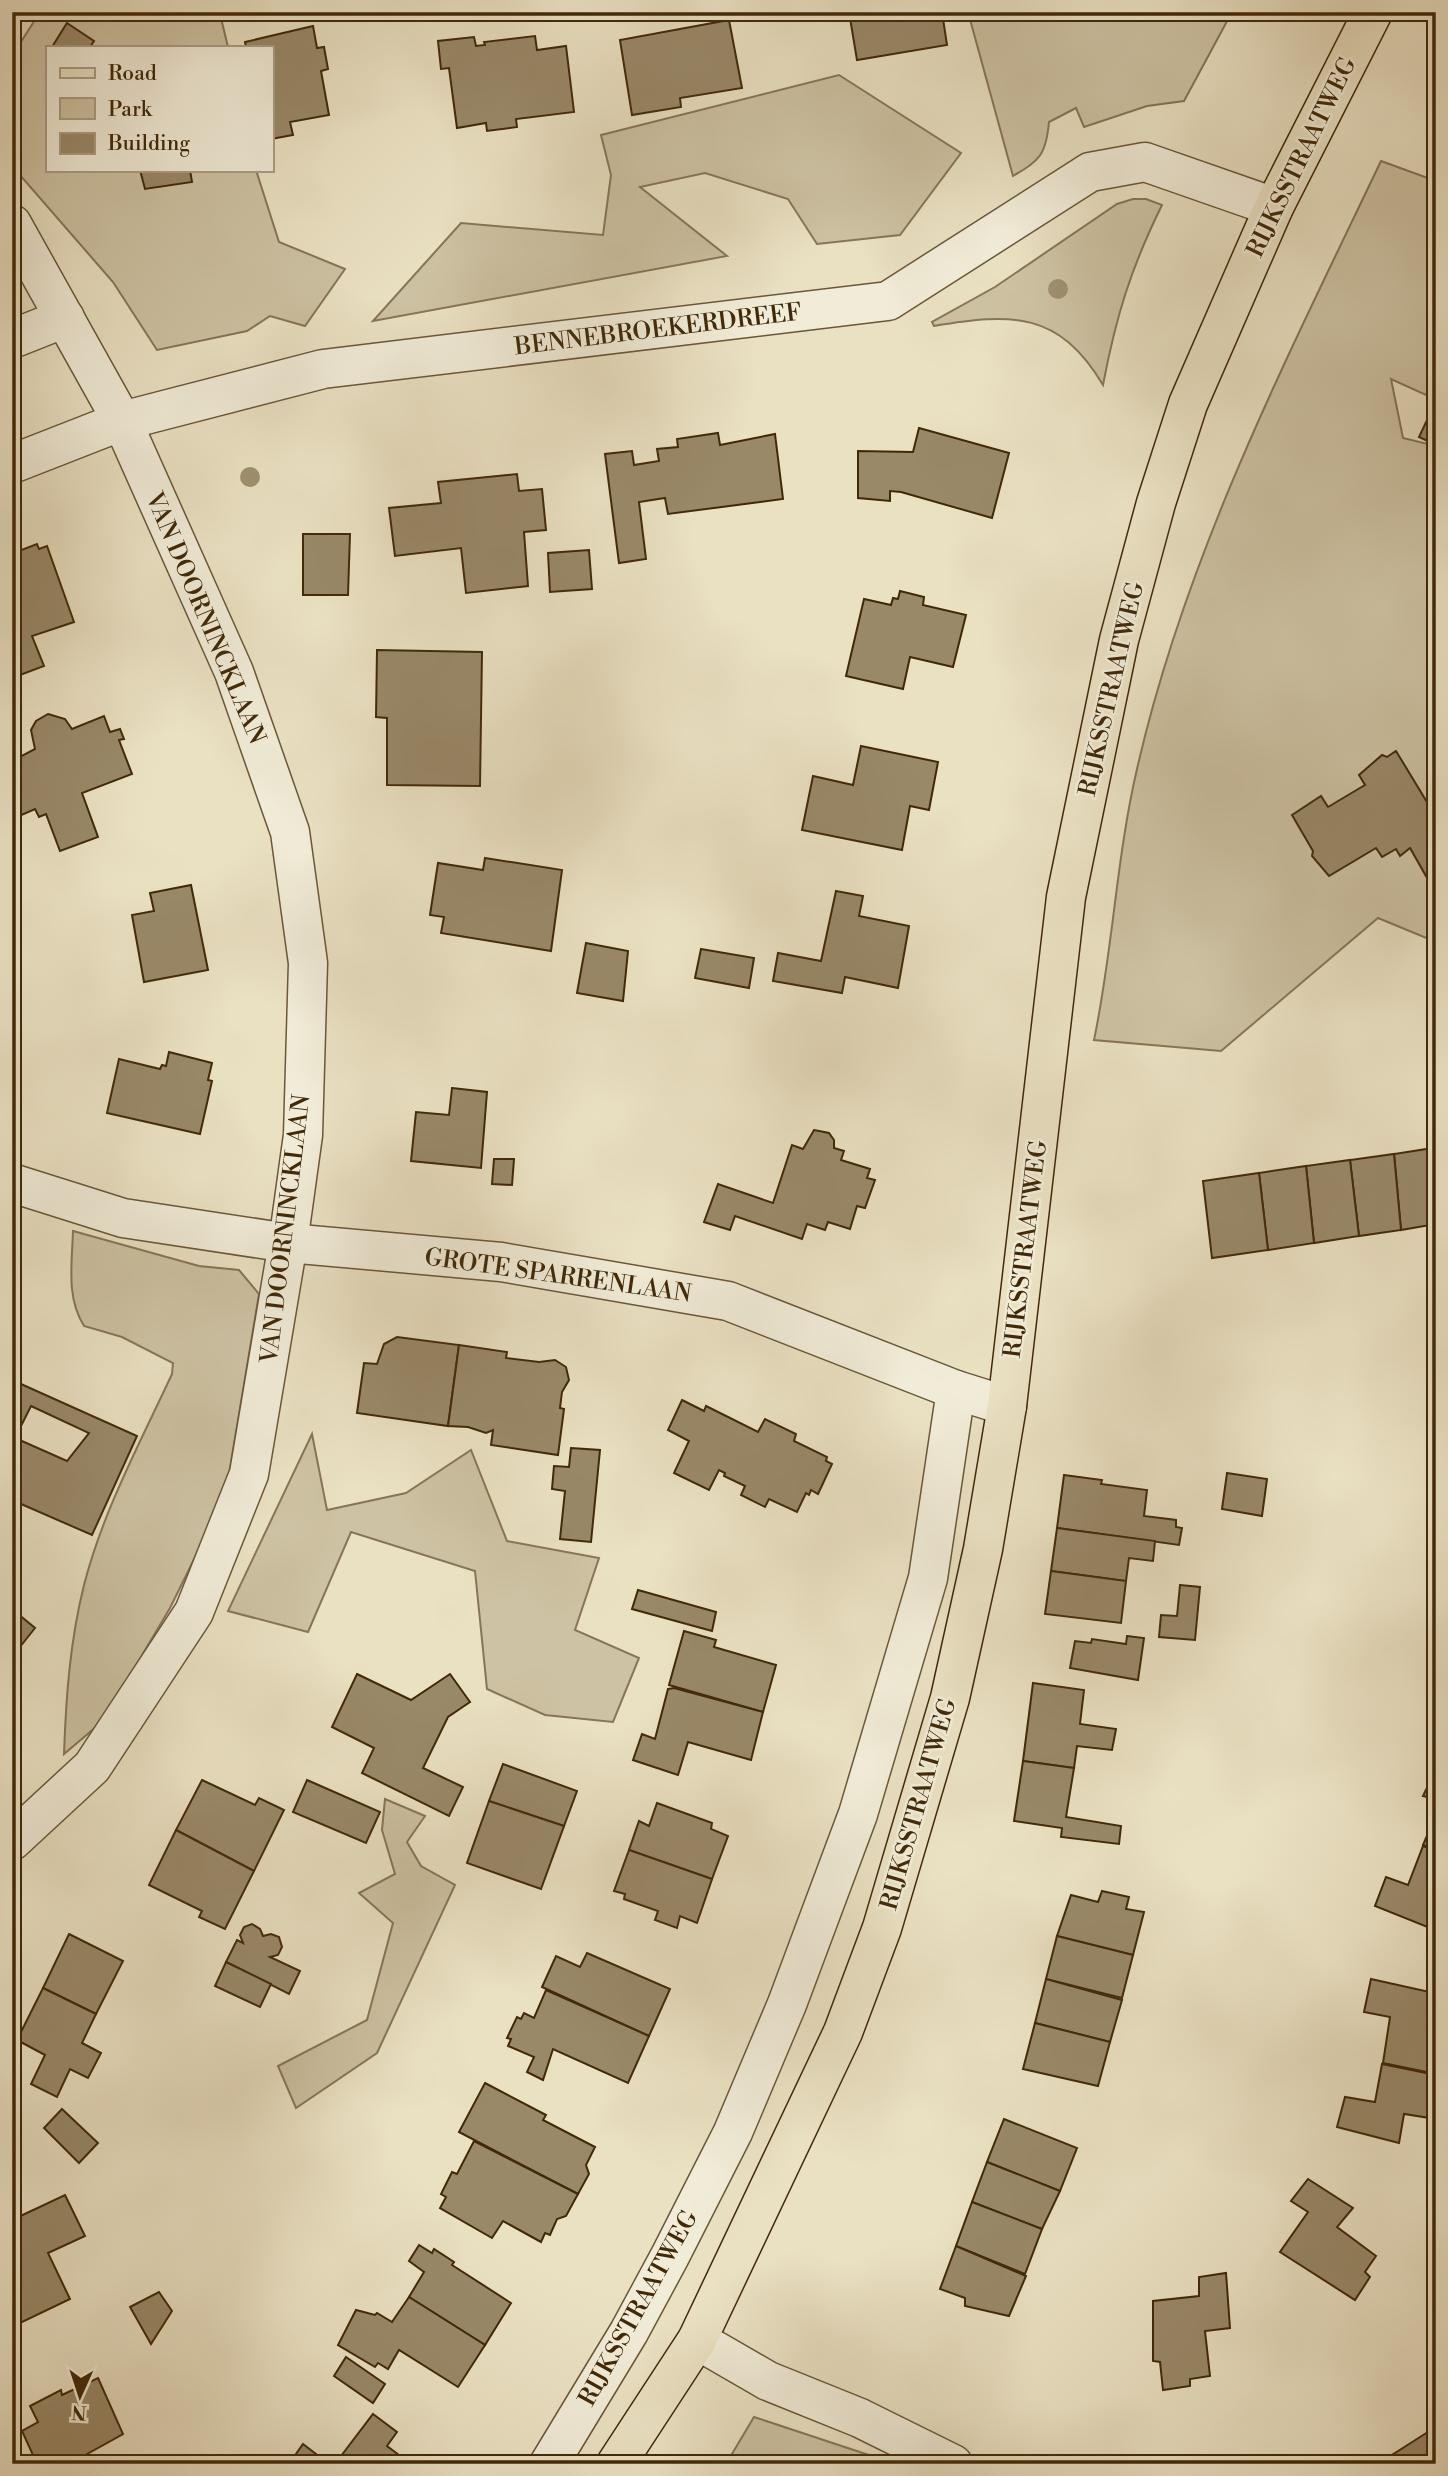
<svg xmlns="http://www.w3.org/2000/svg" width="1448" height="2476" viewBox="0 0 1448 2476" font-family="'Libre Bodoni',serif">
<rect width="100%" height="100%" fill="#eae1c3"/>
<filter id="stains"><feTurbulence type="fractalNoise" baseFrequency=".00286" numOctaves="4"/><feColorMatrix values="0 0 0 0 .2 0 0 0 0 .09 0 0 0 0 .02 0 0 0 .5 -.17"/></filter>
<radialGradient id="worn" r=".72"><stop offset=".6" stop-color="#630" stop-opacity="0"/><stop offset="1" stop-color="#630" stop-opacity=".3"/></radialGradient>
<g fill="#cdc2a3" stroke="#877656" stroke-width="2">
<path d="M40 12H235L221 18 228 47H47V170H256L279 242 345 269 305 326 270 316 247 331 157 350 113 282 12 166V56Z"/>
<path d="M968 12H1232L1184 101 1147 106 1084 127 1076 108 1049 122C1046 155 1040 160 1013 176Z"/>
<path d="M839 75 961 153 900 235 817 244 788 199 705 173 640 187 727 256 373 321 461 223 603 235 611 175 601 135Z"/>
<path d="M1381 161 1436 181V369L1426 395 1391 379 1403 438 1436 446V942L1378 918 1221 1051 1094 1040C1113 950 1116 859 1137 769 1186 554 1287 358 1381 161Z"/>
<path d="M1133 199H1146L1162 205C1131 268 1116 316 1103 385 1059 311 1012 313 934 326L932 322 995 287 1117 204Z"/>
<path d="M73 1231 199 1266 239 1270 259 1294 228 1480 202 1543 170 1608 103 1721 64 1754C66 1697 70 1641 84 1585 103 1511 140 1443 172 1374L173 1363 122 1337 84 1326C66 1297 72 1264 73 1231Z"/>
<path d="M312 1434 327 1510 406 1493 471 1450 507 1541 599 1558 575 1630 639 1658 613 1722 545 1715 487 1689 475 1571 351 1532 308 1632 228 1611Z"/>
<path d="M385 1799 425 1816 407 1842 421 1866 455 1885 377 2053 296 2108 278 2066 367 2020 393 1923 359 1893 395 1874 382 1830Z"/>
<path d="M754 2417 896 2464H726Z"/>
</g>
<g fill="#998969" stroke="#412908" stroke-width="2" fill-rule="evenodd">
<path d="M849 12H942L947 45 857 60Z"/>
<path d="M729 20 742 88 680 98 681 107 632 115 620 40Z"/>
<path d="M67 23 94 41 90 47H52Z"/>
<path d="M313 26 317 48 324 47 328 69 321 71 329 115 290 122 293 135 271 139V47H246L245 42Z"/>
<path d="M535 36 537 50 566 46 574 112 516 119 517 127 487 131 486 123 457 128 449 68 441 69 438 41 474 37 476 46 485 45 484 42Z"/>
<path d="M140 170H190L192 182 145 189Z"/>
<path d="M1436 401V445L1419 437Z"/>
<path d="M919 428 1009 453 992 518 901 492 890 491V501L858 498V451L913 452Z"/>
<path d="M718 433 720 445 775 434 783 499 668 514 665 498 639 502 646 559 619 563 605 454 632 451 634 465 659 461 657 449 678 447 677 439Z"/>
<path d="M517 474 519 491 542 489 546 530 524 532 528 586 466 593 461 548 395 556 389 508 441 503 438 482Z"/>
<path d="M303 534H350L348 595H303Z"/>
<path d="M37 544 39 549 47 546 74 622 32 636 44 666 12 678V559L18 557 16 552Z"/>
<path d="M589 550 592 589 550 592 548 553Z"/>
<path d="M900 591 924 597 923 605 966 615 953 667 910 657 903 689 846 676 864 599 891 605 893 598 898 599Z"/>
<path d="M377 650 482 652 480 786 387 785V718L376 717Z"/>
<path d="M48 714 65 719 72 729 104 716 110 732 120 729 124 739 119 740 132 774 82 793 98 837 60 851 46 814 39 817 35 809 17 817 12 806V761L35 749 31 730 36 721Z"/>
<path d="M861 746 938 762 929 810 910 806 902 850 802 830 813 776 853 785Z"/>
<path d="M1396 751 1436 817 1428 822 1436 836V870L1426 876 1410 848 1400 856 1396 849 1382 857 1376 848 1329 876 1312 856 1313 851 1292 815 1321 796 1328 807 1365 785 1359 775 1382 755 1387 757Z"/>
<path d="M485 858 562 870 551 951 441 933 444 917 430 915 438 863 483 870Z"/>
<path d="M191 885 208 970 144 982 132 915 154 911 150 893Z"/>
<path d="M836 891 863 896 859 916 909 926 898 988 845 977 842 993 773 981 778 953 821 961Z"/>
<path d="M586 943 628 951 623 1001 577 993Z"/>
<path d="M701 949 754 958 749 988 695 978Z"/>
<path d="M169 1052 212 1063 208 1080 212 1081 200 1134 107 1113 119 1059 160 1069 162 1065 166 1066Z"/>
<path d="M452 1088 487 1092 481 1168 411 1161 416 1112 449 1115Z"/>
<path d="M814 1130 829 1133 834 1140V1148L844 1151 841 1160 870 1169 867 1178 875 1180 865 1208 857 1206 850 1229 828 1222 825 1230 807 1224 802 1239 735 1216 730 1230 704 1222 718 1184 773 1203 792 1145 803 1149Z"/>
<path d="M1433 1148 1436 1224 1401 1230 1394 1154Z"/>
<path d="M1394 1154 1401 1230 1359 1236 1350 1160Z"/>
<path d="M494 1159H514L512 1185 492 1184Z"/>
<path d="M1350 1160 1359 1236 1314 1243 1306 1166Z"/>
<path d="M1306 1166 1314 1243 1268 1250 1259 1173Z"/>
<path d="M1259 1173 1268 1250 1212 1258 1203 1181Z"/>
<path d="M397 1337 459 1345 448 1426 357 1413 364 1363 377 1364 384 1344Z"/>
<path d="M459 1345 507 1352 506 1358 539 1362 555 1360 566 1367 569 1380 562 1392 560 1408 564 1409 558 1455 491 1445 493 1430 486 1433 468 1427 448 1426Z"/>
<path d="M12 1380 137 1436 92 1535 12 1500ZM31 1406 89 1433 67 1461 15 1438Z"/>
<path d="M682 1400 704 1411 706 1406 758 1432 765 1419 796 1434 794 1441 827 1457 826 1461 832 1464 818 1494 811 1490 809 1495 806 1493 797 1512 769 1499 765 1507 741 1495 745 1486 724 1476 725 1473 719 1470 709 1490 674 1473 689 1441 668 1430Z"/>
<path d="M571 1448 600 1450 591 1542 560 1539 565 1491 552 1489 554 1466 569 1467Z"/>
<path d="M1227 1473 1267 1479 1262 1516 1222 1509Z"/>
<path d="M1064 1475 1102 1480 1101 1484 1147 1490 1144 1516 1176 1520V1527L1182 1528 1179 1545 1057 1528Z"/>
<path d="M1057 1528 1155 1541 1153 1561 1129 1558 1126 1581 1051 1571Z"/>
<path d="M1051 1571 1126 1581 1121 1623 1045 1614Z"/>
<path d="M1180 1585 1200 1587 1195 1640 1159 1637 1161 1615 1177 1616Z"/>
<path d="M638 1590 716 1612 712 1631 632 1609Z"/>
<path d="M12 1609 35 1628 12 1657Z"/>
<path d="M684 1631 716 1640 714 1647 776 1665 763 1712 669 1685Z"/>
<path d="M1127 1636 1144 1638 1138 1680 1070 1668 1075 1641 1091 1643 1092 1639 1126 1644Z"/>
<path d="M357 1674 411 1700 450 1674 470 1702 448 1717 423 1768 463 1787 449 1816 362 1773 374 1748 332 1727Z"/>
<path d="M1033 1683 1084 1690 1080 1724 1116 1729 1112 1750 1077 1746 1074 1768 1023 1761Z"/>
<path d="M674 1688 763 1712 751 1760 688 1742 678 1775 633 1760 642 1734 655 1739 668 1689Z"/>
<path d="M1023 1761 1074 1768 1066 1817 1121 1826 1119 1844 1061 1837 1062 1828 1014 1821Z"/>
<path d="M503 1764 577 1791 564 1826 489 1801Z"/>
<path d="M1435 1771H1436V1799L1423 1796Z"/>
<path d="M202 1780 255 1805 259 1798 284 1810 254 1871 176 1830Z"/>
<path d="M307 1780 380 1812 366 1843 293 1812Z"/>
<path d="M489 1801 564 1826 541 1889 467 1863Z"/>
<path d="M657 1803 712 1823 711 1829 728 1836 712 1879 629 1850 639 1821 649 1826Z"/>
<path d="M1436 1815V1850L1423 1845Z"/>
<path d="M176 1830 254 1871 225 1929 199 1917 202 1911 149 1885Z"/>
<path d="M1423 1846 1436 1851V1917L1430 1928 1375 1906 1386 1877 1408 1885Z"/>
<path d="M629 1850 712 1879 697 1923 680 1916 677 1928 655 1920 658 1911 624 1899 625 1894 614 1891Z"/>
<path d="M1102 1891 1129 1897 1126 1909 1144 1912 1133 1955 1057 1936 1071 1895 1098 1902Z"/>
<path d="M252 1924 260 1929 263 1936 271 1934 279 1937 282 1947 278 1955 270 1957 300 1971 289 1994 226 1962 237 1940 243 1943 240 1935 244 1927Z"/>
<path d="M69 1934 123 1961 96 2014 43 1988Z"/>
<path d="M1057 1936 1133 1955 1122 1998 1046 1979Z"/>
<path d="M587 1953 670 1989 649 2036 542 1987 556 1956 580 1967Z"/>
<path d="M226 1962 271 1984 260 2007 215 1986Z"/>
<path d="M1046 1979 1122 2000 1110 2042 1035 2023Z"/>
<path d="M1371 1979 1434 1993 1429 2027 1436 2028V2074L1383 2063 1390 2017 1364 2012Z"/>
<path d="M43 1988 96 2014 82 2043 101 2053 88 2078 70 2069 57 2097 31 2084 45 2055 17 2040Z"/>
<path d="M546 1990 649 2036 628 2083 553 2049 543 2080 527 2072 534 2057 508 2046 511 2039 507 2038 517 2017 521 2019 524 2013 534 2018Z"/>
<path d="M1035 2023 1110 2042 1098 2086 1023 2069Z"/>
<path d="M1382 2064 1436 2075V2119L1404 2114 1399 2143 1337 2127 1345 2097 1375 2102Z"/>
<path d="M485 2083 546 2115 543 2120 595 2147 586 2165 589 2174 578 2194 459 2132Z"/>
<path d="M62 2109 98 2143 79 2163 44 2128Z"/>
<path d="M1004 2119 1077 2148 1060 2191 987 2162Z"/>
<path d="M474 2141 578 2194 566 2216 557 2219 550 2235 545 2233 541 2242 503 2221 492 2238 440 2208 446 2197 441 2194 452 2172 457 2174Z"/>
<path d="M987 2162 1060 2191 1042 2229 972 2202Z"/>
<path d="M1308 2179 1353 2208 1337 2227 1376 2256 1365 2272 1370 2277 1355 2300 1280 2252 1308 2212 1291 2201Z"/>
<path d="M65 2195 85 2236 48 2253 70 2299 18 2324 15 2318 12 2319V2220Z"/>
<path d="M972 2202 1042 2229 1025 2274 956 2246Z"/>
<path d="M419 2245 432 2253 434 2249 454 2262 452 2265 511 2303 485 2345 409 2297 424 2272 409 2261Z"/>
<path d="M956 2246 1026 2276 1009 2316 965 2306V2298L940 2289Z"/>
<path d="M1226 2273 1230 2328 1205 2331 1210 2376 1190 2379V2386L1163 2390 1160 2362 1153 2361V2301L1199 2296V2277Z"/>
<path d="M159 2292 172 2311 151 2344 130 2307Z"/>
<path d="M409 2297 485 2345 458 2387 399 2350 388 2369 378 2363 375 2367 338 2345 356 2310 375 2315 377 2313 392 2322Z"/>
<path d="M346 2357 385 2384 373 2403 334 2376Z"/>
<path d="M98 2378 123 2434 69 2464H37L22 2431 38 2422 30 2406 61 2390 62 2395Z"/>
<path d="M373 2414 397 2432 387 2446 407 2461 404 2464H335Z"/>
<path d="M1431 2430 1436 2436V2464H1400L1392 2455Z"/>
<path d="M303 2444 329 2464H289Z"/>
</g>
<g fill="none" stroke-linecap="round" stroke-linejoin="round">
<g stroke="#6b5737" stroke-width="41">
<g id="street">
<path d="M12 224 122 421 234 672 290 832 308 963 303 1135 288 1243 249 1474 194 1612 92 1767 12 1841"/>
<path d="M12 339 65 318"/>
<path d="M12 464 122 421 323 369 888 301 1090 172 1145 162 1274 207"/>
<path d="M12 1183 123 1218 288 1243 501 1262 728 1301 956 1390 1007 1406"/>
<path d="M697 2340 768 2381 860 2418 953 2464"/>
<path d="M549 2464 629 2332 670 2256 733 2132 787 2004 858 1814 928 1578 956 1390"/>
</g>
</g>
<g stroke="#412908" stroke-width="41">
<path id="primary" d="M616 2464 697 2340 843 2032 882 1928 950 1698 983 1549 1007 1406 1066 897 1119 640 1156 503 1188 404 1274 207 1373 12"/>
</g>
<use href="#street" stroke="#f1ecd8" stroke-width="38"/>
<use href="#primary" stroke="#eae1c3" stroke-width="38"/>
</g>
<g fill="#a09172">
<circle cx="1058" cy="289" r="10"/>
<circle cx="250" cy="477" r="10"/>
</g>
<g text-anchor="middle" stroke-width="5" stroke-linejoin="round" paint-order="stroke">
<g font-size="24" fill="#412908" stroke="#f1ecd8">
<text transform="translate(1301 157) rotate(-64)" y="8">RIJKSSTRAATWEG</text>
<text transform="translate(658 329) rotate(-7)" y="8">BENNEBROEKERDREEF</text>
<text transform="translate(206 618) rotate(67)" y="8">VAN DOORNINCKLAAN</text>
<text transform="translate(1111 689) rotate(-77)" y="8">RIJKSSTRAATWEG</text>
<text transform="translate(285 1229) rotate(-83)" y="8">VAN DOORNINCKLAAN</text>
<text transform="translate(1025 1249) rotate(-83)" y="8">RIJKSSTRAATWEG</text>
<text transform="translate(558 1275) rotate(8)" y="8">GROTE SPARRENLAAN</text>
<text transform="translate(918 1804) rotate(-74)" y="8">RIJKSSTRAATWEG</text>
<text transform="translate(638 2308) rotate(-61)" y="8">RIJKSSTRAATWEG</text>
</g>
</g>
<rect width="1448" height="2476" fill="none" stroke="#eae1c3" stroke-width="42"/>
<rect x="14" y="14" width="1420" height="2448" fill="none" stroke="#412908" stroke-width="3.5"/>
<rect x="21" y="21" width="1406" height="2434" fill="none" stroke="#412908" stroke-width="2"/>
<rect x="46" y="46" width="228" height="126" fill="#f1ecd8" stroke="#ab9e85" stroke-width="2"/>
<rect x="60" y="68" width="35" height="10" fill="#eae1c3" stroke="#ab9e85" stroke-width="2"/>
<text x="108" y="80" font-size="21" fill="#412908">Road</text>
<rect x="60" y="98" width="35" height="21" fill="#cdc2a3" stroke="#ab9e85" stroke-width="2"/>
<text x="108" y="116" font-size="21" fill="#412908">Park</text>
<rect x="60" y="133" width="35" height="21" fill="#998969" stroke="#ab9e85" stroke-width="2"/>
<text x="108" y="150" font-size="21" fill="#412908">Building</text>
<g transform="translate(80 2396) rotate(183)" stroke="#f1ecd8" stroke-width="5" paint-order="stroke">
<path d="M0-5L12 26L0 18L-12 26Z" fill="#412908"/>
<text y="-10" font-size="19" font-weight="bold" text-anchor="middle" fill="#412908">N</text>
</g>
<rect width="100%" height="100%" filter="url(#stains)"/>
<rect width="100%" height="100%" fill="url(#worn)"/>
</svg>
